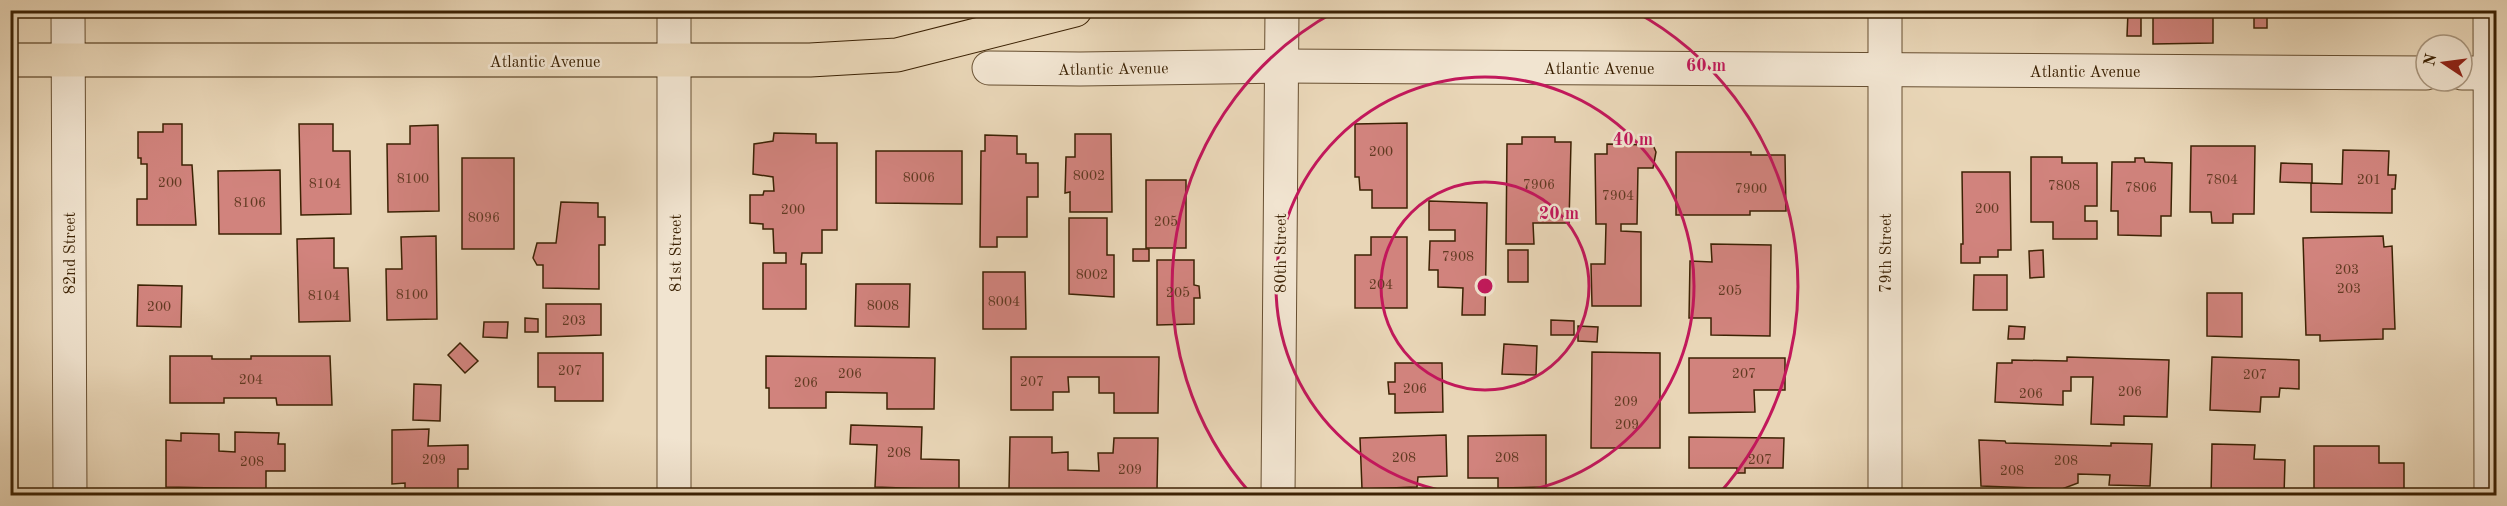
<svg xmlns="http://www.w3.org/2000/svg" width="2507" height="506" viewBox="0 0 2507 506" font-family="'Old Standard TT',serif">
<rect width="100%" height="100%" fill="#e9d6b7"/>
<filter id="stains"><feTurbulence type="fractalNoise" baseFrequency=".00333" numOctaves="4"/><feColorMatrix values="0 0 0 0 .2 0 0 0 0 .09 0 0 0 0 .02 0 0 0 .5 -.17"/></filter>
<radialGradient id="worn" r=".72"><stop offset=".6" stop-color="#630" stop-opacity="0"/><stop offset="1" stop-color="#630" stop-opacity=".3"/></radialGradient>
<g fill="#d1837d" stroke="#3c2204" stroke-width="1.5">
<path d="M2128 12H2141V36H2127Z"/>
<path d="M2153 12H2213V43L2153 44Z"/>
<rect x="2254" y="16" width="13" height="12"/>
<path d="M1407 123V208H1372V190H1360L1359 177H1355V124Z"/>
<path d="M163 124H182V165H192L196 225H137V199H147V164H141V158H138V132H163Z"/>
<path d="M299 124H333V151H350L351 214 301 215Z"/>
<path d="M438 125 439 211 388 212 387 144H410V126Z"/>
<path d="M774 133 816 134V143H837V230H822V253H802L801 264H806V309H763V263H786V253H774L773 229H763V224L750 223V195H763L764 191H774L773 177 753 174 754 144 773 141Z"/>
<path d="M1075 134H1111L1112 212H1070V192L1065 193 1066 157H1075Z"/>
<path d="M985 135 1017 136V154H1026V163H1038V197H1027V237H997V247H980L981 151H985Z"/>
<path d="M1522 137H1555V142H1571L1569 223H1533L1534 244H1506L1507 144H1522Z"/>
<path d="M1607 144 1653 145 1656 152 1653 168H1638L1637 224H1621V231L1641 232V306H1592L1591 264H1605L1606 224H1596L1595 154H1607Z"/>
<path d="M2191 146H2255L2254 214H2233V223H2212L2211 212H2190Z"/>
<path d="M2343 150 2389 151 2388 175H2396L2395 189H2392V213L2311 212V183L2342 184Z"/>
<path d="M876 151H962V204L876 203Z"/>
<path d="M1676 152H1751V155H1785L1786 211H1750V215H1676Z"/>
<path d="M2031 157H2062V163H2097V206H2085V221H2097V239H2053V222H2031Z"/>
<rect x="462" y="158" width="52" height="91"/>
<path d="M2135 158H2144L2145 162 2172 163 2171 216H2161V236L2118 235V211H2111L2112 162H2135Z"/>
<path d="M2281 163 2312 164V183L2280 182Z"/>
<path d="M280 170 281 234H219L218 171Z"/>
<path d="M1962 172H2010L2011 250H1998V257H1980V263H1961V244H1963Z"/>
<rect x="1146" y="180" width="40" height="68"/>
<path d="M1429 201 1487 203 1485 315H1462L1463 288 1438 287V270H1429L1430 241H1455V230H1429Z"/>
<path d="M561 202 598 203V217H605V245H599V289L543 288V265H537L533 258 537 243H556Z"/>
<path d="M1069 218H1107V255H1114V297L1069 294Z"/>
<path d="M436 236 437 319 387 320 386 269H402L401 237Z"/>
<path d="M2383 236 2384 247 2392 246 2395 329H2383V339L2320 341V335H2306L2303 238Z"/>
<path d="M1371 237H1407V308H1355V255H1371Z"/>
<path d="M334 238V268H348L350 321 299 322 297 239Z"/>
<path d="M1711 244 1771 245 1770 336 1711 335V318H1689L1690 261 1712 262Z"/>
<rect x="1133" y="249" width="16" height="12"/>
<rect x="1508" y="250" width="20" height="32"/>
<path d="M2043 250 2044 277 2030 278 2029 251Z"/>
<path d="M1157 260H1194V285L1199 286 1200 298H1194V324L1157 325Z"/>
<path d="M983 272H1025L1026 329H983Z"/>
<path d="M1974 275H2007V310H1973Z"/>
<path d="M856 284H910L909 327 855 326Z"/>
<path d="M138 285 182 286 181 327 137 326Z"/>
<path d="M2207 293H2242V337L2207 336Z"/>
<path d="M546 304H601V335L546 337Z"/>
<path d="M525 318 538 319V332H525Z"/>
<path d="M1551 320 1574 321V335H1551Z"/>
<path d="M484 322H508L507 338 483 337Z"/>
<path d="M1578 326 1598 327 1597 342 1578 341Z"/>
<path d="M2009 326 2025 327 2024 339H2008Z"/>
<path d="M460 343 478 361 465 373 448 355Z"/>
<path d="M1504 344 1537 346 1536 375 1502 374Z"/>
<path d="M1592 352 1660 353V448H1591Z"/>
<path d="M538 353H603V401H555V387H538Z"/>
<path d="M170 356H212V359H251V356H330L332 405H277L276 398H224V403H170Z"/>
<path d="M766 356 935 358 934 409H887V393L826 392V408H769V388H766Z"/>
<path d="M1011 357H1159L1158 413H1114V393H1099V377H1068L1069 392H1053V410H1011Z"/>
<path d="M2067 357 2169 360 2167 417 2124 416V425L2091 424 2093 377H2071V391H2063V405L1995 402 1997 363H2012V360L2067 361Z"/>
<path d="M2212 357 2299 360V389L2280 388 2279 397H2261L2260 412 2210 410Z"/>
<path d="M1689 358H1785V390H1754L1755 412 1689 413Z"/>
<path d="M1395 363H1442L1443 412 1395 413V394H1389L1388 382H1395Z"/>
<path d="M414 384 441 385 440 421 413 420Z"/>
<path d="M851 425 922 427 921 459 959 460V490L875 487 877 445 850 444Z"/>
<path d="M429 429 428 446 468 445V469H458V496H405V483L392 484V430Z"/>
<path d="M235 432 279 433 278 444H285V471H266V489L166 487V440L181 441V433L219 434V451L235 452Z"/>
<path d="M1446 435 1447 476 1418 477 1417 487 1362 489 1360 438Z"/>
<path d="M1546 435V487L1498 488V478H1468V436Z"/>
<path d="M1010 437H1052V453L1068 452V470L1099 471 1098 453H1113L1114 438H1158L1157 490 1009 489Z"/>
<path d="M1689 437 1784 438 1783 468H1745V473H1737V468H1689Z"/>
<path d="M1979 440 2005 441 2006 443 2111 446V443L2152 444 2150 486 2109 485 2110 475 2078 474V483L2062 489 1981 486Z"/>
<path d="M2212 444 2255 445 2254 459 2285 460 2284 496H2211Z"/>
<path d="M2314 446H2379V463H2404V496H2314Z"/>
</g>
<g fill="none" stroke-linecap="round" stroke-linejoin="round">
<g stroke="#674f31" stroke-width="35">
<g id="minor">
<path d="M68 10 70 496"/>
<path d="M674 10V496"/>
<path d="M1885 10V496"/>
<path d="M2490 10 2491 496"/>
<path d="M989 68 1080 69 1282 66 2426 73"/>
<path d="M2462 73H2496"/>
<path d="M1278 496 1282 10"/>
</g>
</g>
<g stroke="#3c2204" stroke-width="35">
<path id="trunk" d="M10 60H810L897 55 1075 10"/>
</g>
<use href="#minor" stroke="#f1e4d0" stroke-width="33"/>
<use href="#trunk" stroke="#e9d6b7" stroke-width="33"/>
</g>
<g fill="none" stroke="#c2185b" stroke-width="3">
<circle cx="1485" cy="286" r="104"/>
<circle cx="1485" cy="286" r="209"/>
<path d="M1252 495A313 313 0 0 1 1336 11M1634 11A313 313 0 0 1 1718 495"/>
</g>
<g text-anchor="middle" stroke-width="5" stroke-linejoin="round" paint-order="stroke">
<g font-size="14" fill="#613a22">
<text x="1381" y="156">200</text>
<text x="1089" y="180">8002</text>
<text x="919" y="182">8006</text>
<text x="413" y="183">8100</text>
<text x="2222" y="184">7804</text>
<text x="2369" y="184">201</text>
<text x="170" y="187">200</text>
<text x="325" y="188">8104</text>
<text x="1539" y="189">7906</text>
<text x="2064" y="190">7808</text>
<text x="2141" y="192">7806</text>
<text x="1751" y="193">7900</text>
<text x="1618" y="200">7904</text>
<text x="250" y="207">8106</text>
<text x="1987" y="213">200</text>
<text x="793" y="214">200</text>
<text x="484" y="222">8096</text>
<text x="1166" y="226">205</text>
<text x="1458" y="261">7908</text>
<text x="2347" y="274">203</text>
<text x="1092" y="279">8002</text>
<text x="1381" y="289">204</text>
<text x="2349" y="293">203</text>
<text x="1730" y="295">205</text>
<text x="1178" y="297">205</text>
<text x="412" y="299">8100</text>
<text x="324" y="300">8104</text>
<text x="1004" y="306">8004</text>
<text x="883" y="310">8008</text>
<text x="159" y="311">200</text>
<text x="574" y="325">203</text>
<text x="570" y="375">207</text>
<text x="850" y="378">206</text>
<text x="1744" y="378">207</text>
<text x="2255" y="379">207</text>
<text x="251" y="384">204</text>
<text x="1032" y="386">207</text>
<text x="806" y="387">206</text>
<text x="1415" y="393">206</text>
<text x="2130" y="396">206</text>
<text x="2031" y="398">206</text>
<text x="1626" y="406">209</text>
<text x="1627" y="429">209</text>
<text x="899" y="457">208</text>
<text x="1404" y="462">208</text>
<text x="1507" y="462">208</text>
<text x="434" y="464">209</text>
<text x="1760" y="464">207</text>
<text x="2066" y="465">208</text>
<text x="252" y="466">208</text>
<text x="1130" y="474">209</text>
<text x="2012" y="475">208</text>
</g>
<g font-size="16" fill="#3c2204" stroke="#f1e4d0">
<text x="545" y="67">Atlantic Avenue</text>
<text transform="translate(1113 68) rotate(-1)" y="6">Atlantic Avenue</text>
<text x="1599" y="74">Atlantic Avenue</text>
<text x="2085" y="77">Atlantic Avenue</text>
<text transform="translate(69 253) rotate(-90)" y="6">82nd Street</text>
<text transform="translate(675 253) rotate(-90)" y="6">81st Street</text>
<text transform="translate(1280 253) rotate(-90)" y="6">80th Street</text>
<text transform="translate(1885 253) rotate(-90)" y="6">79th Street</text>
</g>
</g>
<circle cx="1485" cy="286" r="9" fill="#c2185b" stroke="#f1e4d0" stroke-width="3"/>
<g font-size="18" text-anchor="middle" font-weight="bold" fill="#c2185b" stroke="#f1e4d0" stroke-width="5" stroke-linejoin="round" paint-order="stroke">
<text x="1706" y="71">60 m</text>
<text x="1633" y="145">40 m</text>
<text x="1559" y="219">20 m</text>
</g>
<rect width="2507" height="506" fill="none" stroke="#e9d6b7" stroke-width="36"/>
<rect x="12" y="12" width="2483" height="482" fill="none" stroke="#3c2204" stroke-width="3"/>
<rect x="18" y="18" width="2471" height="470" fill="none" stroke="#3c2204" stroke-width="1.5"/>
<g transform="translate(2444 63) rotate(283)"><circle r="28" fill="#f1e4d0" stroke="#a9967e" stroke-width="1.5"/>
<path d="M0-4.5L10 22L0 15L-10 22Z" fill="#8f2418"/>
<text y="-9" font-size="16" font-weight="bold" text-anchor="middle" fill="#3c2204">N</text>
</g>
<rect width="100%" height="100%" filter="url(#stains)"/>
<rect width="100%" height="100%" fill="url(#worn)"/>
</svg>
